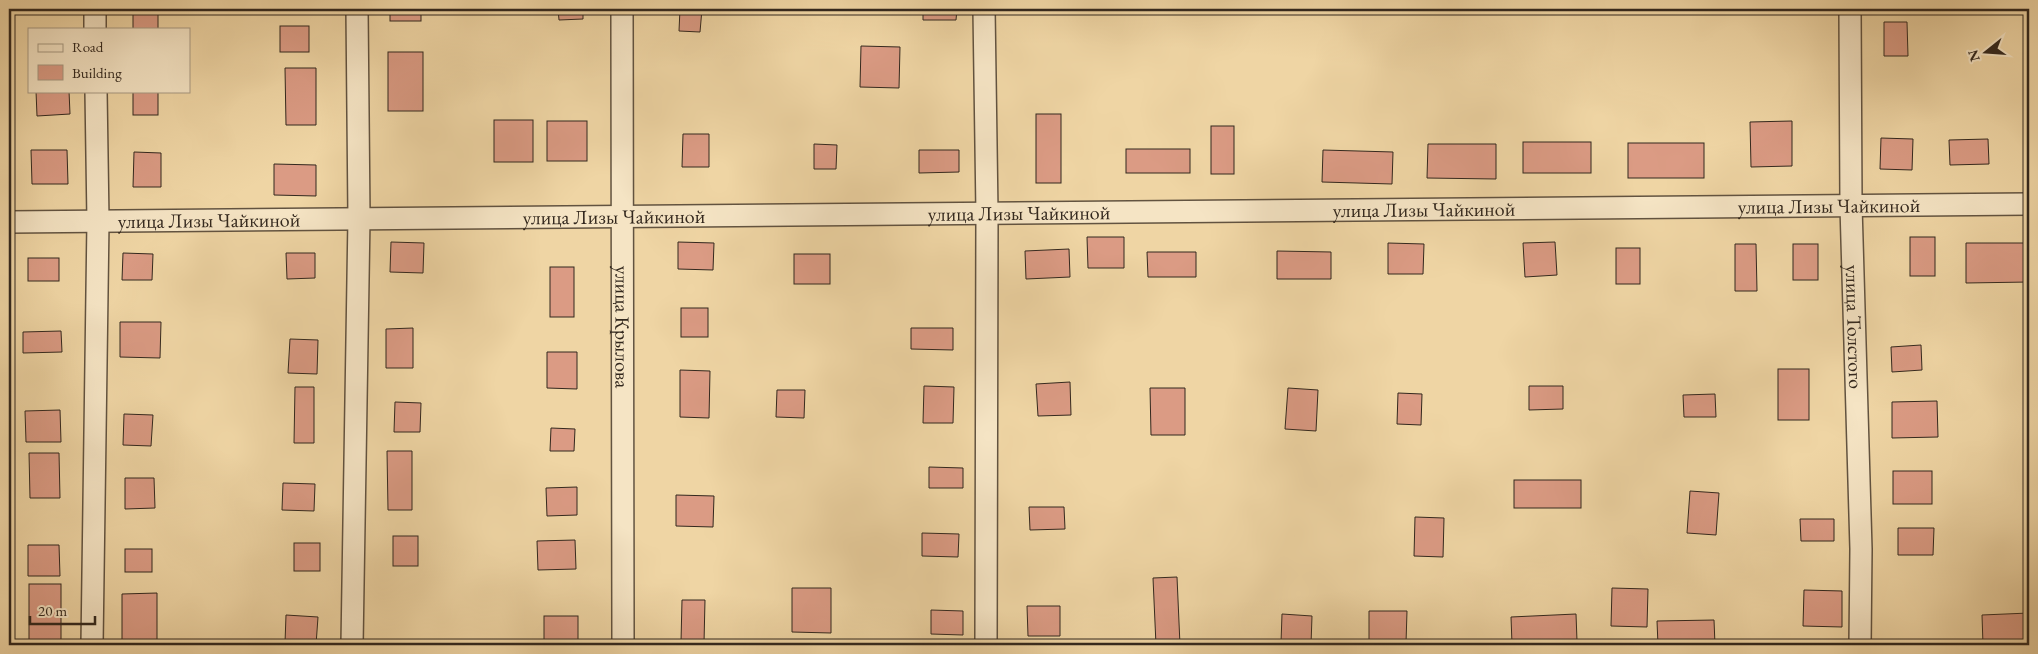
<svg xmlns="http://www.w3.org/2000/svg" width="2038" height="654" viewBox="0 0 2038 654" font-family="'EB Garamond',serif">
<rect width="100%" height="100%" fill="#efd5a4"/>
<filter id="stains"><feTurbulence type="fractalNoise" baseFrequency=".004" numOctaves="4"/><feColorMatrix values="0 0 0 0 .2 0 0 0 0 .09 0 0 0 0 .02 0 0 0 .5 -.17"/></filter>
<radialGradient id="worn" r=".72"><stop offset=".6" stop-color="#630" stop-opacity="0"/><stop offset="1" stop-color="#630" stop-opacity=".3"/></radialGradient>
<g fill="#db9b84" stroke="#33281e">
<rect x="133" y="9" width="25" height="20"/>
<rect x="390" y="9" width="31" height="12"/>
<path d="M558 9H583V19L559 20Z"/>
<path d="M680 9H702L700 32 679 31Z"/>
<path d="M923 9H957L956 20H923Z"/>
<path d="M1884 22H1907L1908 56H1884Z"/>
<rect x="280" y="26" width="29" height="26"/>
<path d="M861 46 900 47 899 88 860 87Z"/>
<rect x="388" y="52" width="35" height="59"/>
<path d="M285 68H316V125H286Z"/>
<path d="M36 91H69L70 114 37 116Z"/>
<rect x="133" y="91" width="25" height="24"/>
<rect x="1036" y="114" width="25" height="69"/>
<rect x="494" y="120" width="39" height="42"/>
<rect x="547" y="121" width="40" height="40"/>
<path d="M1792 121V166L1751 167 1750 122Z"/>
<rect x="1211" y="126" width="23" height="48"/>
<path d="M683 134H709V167H682Z"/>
<path d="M1881 138 1913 139 1912 170 1880 169Z"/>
<path d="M1988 139 1989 164 1950 165 1949 140Z"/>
<rect x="1523" y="142" width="68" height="31"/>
<rect x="1628" y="143" width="76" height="35"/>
<path d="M814 144 837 145 836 169H814Z"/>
<path d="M1428 144H1496V179L1427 178Z"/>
<rect x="1126" y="149" width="64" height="24"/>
<path d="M31 150H67L68 184H32Z"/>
<path d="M919 150H959V172L919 173Z"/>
<path d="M1323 150 1393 152 1392 184 1322 182Z"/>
<path d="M134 152 161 153V187H133Z"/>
<path d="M274 164 316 165V196L274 195Z"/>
<path d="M1087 237H1124V268H1088Z"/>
<rect x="1910" y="237" width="25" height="39"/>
<path d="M391 242 424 243 423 273 390 272Z"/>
<path d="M678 242 714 243 713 270 678 269Z"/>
<path d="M1555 242 1557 275 1525 277 1523 243Z"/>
<path d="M1388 243 1424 244 1423 274H1388Z"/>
<path d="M1966 243H2029V282L1966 283Z"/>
<path d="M1735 244H1756L1757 291H1735Z"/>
<rect x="1793" y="244" width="25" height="36"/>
<rect x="1616" y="248" width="24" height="36"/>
<path d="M1069 249 1070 277 1026 279 1025 251Z"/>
<path d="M1277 251 1331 252V279H1277Z"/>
<path d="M1147 252H1196V277H1148Z"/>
<path d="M123 253 153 254 152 280H122Z"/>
<path d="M286 253H315V278L287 279Z"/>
<rect x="794" y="254" width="36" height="30"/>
<rect x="28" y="258" width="31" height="23"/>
<rect x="550" y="267" width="24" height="50"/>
<rect x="681" y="308" width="27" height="29"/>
<path d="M120 322H161L160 358 120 357Z"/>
<path d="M413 328V368H386V329Z"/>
<path d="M911 328H953V350L911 349Z"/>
<path d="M61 331 62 352 23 353V332Z"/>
<path d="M290 339 318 340 317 374 288 373Z"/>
<path d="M1921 345 1922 370 1892 372 1891 347Z"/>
<path d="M547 352H577V389L547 388Z"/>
<rect x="1778" y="369" width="31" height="51"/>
<path d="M680 370 710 371 709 418 680 417Z"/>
<path d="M1070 382 1071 415 1038 416 1036 384Z"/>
<path d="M924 386 954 387 953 423H923Z"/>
<path d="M1529 386H1563V409L1529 410Z"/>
<path d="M295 387H314V443H294Z"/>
<path d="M1150 388H1185V435H1151Z"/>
<path d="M1288 388 1318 390 1316 431 1285 429Z"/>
<path d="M777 390H805L804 418 776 417Z"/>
<path d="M1398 393 1422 394 1421 425 1397 424Z"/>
<path d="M1715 394 1716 417H1684L1683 395Z"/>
<path d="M1937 401 1938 437 1892 438V402Z"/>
<path d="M395 402 421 403 420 432H394Z"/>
<path d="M60 410 61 442H26L25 411Z"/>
<path d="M124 414 153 415 151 446 123 445Z"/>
<path d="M551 428 575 429 574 451H550Z"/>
<path d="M387 451H412V510H388Z"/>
<path d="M29 453H59L60 498H30Z"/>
<path d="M929 467 963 468V488H929Z"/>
<rect x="1893" y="471" width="39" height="33"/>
<path d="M125 478H154L155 508 125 509Z"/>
<rect x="1514" y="480" width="67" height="28"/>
<path d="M283 483 315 484 314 511 282 510Z"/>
<path d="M577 487V515L547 516 546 488Z"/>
<path d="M1690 491 1719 493 1716 535 1687 533Z"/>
<path d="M676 495 714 496 713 527 676 526Z"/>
<path d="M1029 507H1064L1065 529 1030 530Z"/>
<path d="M1415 517 1444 518 1443 557 1414 556Z"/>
<path d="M1800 519H1834V541H1801Z"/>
<path d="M1898 528H1934L1933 555H1898Z"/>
<path d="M922 533 959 534 958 557 922 556Z"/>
<rect x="393" y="536" width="25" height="30"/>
<path d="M575 540 576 569 538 570 537 541Z"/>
<rect x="294" y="543" width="26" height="28"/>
<path d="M28 545H59L60 576H28Z"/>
<rect x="125" y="549" width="27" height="23"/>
<path d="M1177 577 1180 645H1156L1153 578Z"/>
<rect x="29" y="584" width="32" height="60"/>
<path d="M792 588H831V633L792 632Z"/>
<path d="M1612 588 1648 589 1647 627 1611 626Z"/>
<path d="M1804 590 1842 591V627L1803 626Z"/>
<path d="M157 593V645H122V594Z"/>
<path d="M682 600H705L704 643 681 642Z"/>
<path d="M1027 606H1060V636H1028Z"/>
<path d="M931 610 963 611V635L931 634Z"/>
<path d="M1369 611H1407L1406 643 1369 642Z"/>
<path d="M2029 613V645H1983L1982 615Z"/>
<path d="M1282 614 1312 616 1311 645 1281 643Z"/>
<path d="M1576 614 1577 641 1512 644 1511 617Z"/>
<path d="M286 615 318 617 316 645 285 643Z"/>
<rect x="544" y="616" width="34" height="27"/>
<path d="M1714 620 1715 645H1658L1657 621Z"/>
</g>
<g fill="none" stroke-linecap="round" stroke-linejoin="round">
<g stroke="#625340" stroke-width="24">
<g id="minor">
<path d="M95 9V29"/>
<path id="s1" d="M622 9 623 645"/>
<path d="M984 9 987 213 986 645"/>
<path id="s2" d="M1850 9 1851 206 1861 549 1860 645"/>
<path id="s3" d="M9 222 2029 204"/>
<path d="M92 645 98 221 96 91"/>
<path d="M352 645 359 218 357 9"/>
</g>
</g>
<use href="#minor" stroke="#f5e4c4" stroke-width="21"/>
</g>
<g text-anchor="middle" stroke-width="4" stroke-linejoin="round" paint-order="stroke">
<g font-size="20" fill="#33281e" stroke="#f5e4c4">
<text dy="7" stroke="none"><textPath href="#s3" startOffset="1820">улица Лизы Чайкиной</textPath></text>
<text dy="7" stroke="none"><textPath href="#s3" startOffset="1415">улица Лизы Чайкиной</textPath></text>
<text dy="7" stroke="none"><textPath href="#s3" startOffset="1010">улица Лизы Чайкиной</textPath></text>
<text dy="7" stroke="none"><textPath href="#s3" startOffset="605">улица Лизы Чайкиной</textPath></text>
<text dy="7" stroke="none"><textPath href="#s3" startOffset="200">улица Лизы Чайкиной</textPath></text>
<text dy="7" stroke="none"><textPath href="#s1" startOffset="318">улица Крылова</textPath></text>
<text dy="7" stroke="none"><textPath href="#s2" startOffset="318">улица Толстого</textPath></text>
</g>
</g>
<rect width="2038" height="654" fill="none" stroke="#efd5a4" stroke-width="30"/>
<rect x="10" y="10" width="2018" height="634" fill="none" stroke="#33281e" stroke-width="2.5"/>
<rect x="15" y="15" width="2008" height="624" fill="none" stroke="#33281e"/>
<rect x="28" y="28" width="162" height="65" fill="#f5e4c4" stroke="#a79982"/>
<rect x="38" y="44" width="25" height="8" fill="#f5e4c4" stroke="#a79982"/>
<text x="72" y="52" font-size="15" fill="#33281e">Road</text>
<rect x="38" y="65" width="25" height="15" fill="#db9b84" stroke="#a79982"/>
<text x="72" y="78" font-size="15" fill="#33281e">Building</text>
<g transform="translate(1986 52) rotate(253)" stroke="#f5e4c4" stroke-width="4" paint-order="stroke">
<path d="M0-4L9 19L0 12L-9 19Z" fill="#33281e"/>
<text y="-8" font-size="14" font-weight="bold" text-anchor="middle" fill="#33281e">N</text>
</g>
<path d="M30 616v8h65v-8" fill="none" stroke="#33281e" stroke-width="2.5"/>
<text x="38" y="616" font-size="15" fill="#33281e" stroke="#f5e4c4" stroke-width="4" paint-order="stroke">20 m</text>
<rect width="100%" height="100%" filter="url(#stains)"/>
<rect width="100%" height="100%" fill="url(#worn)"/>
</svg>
